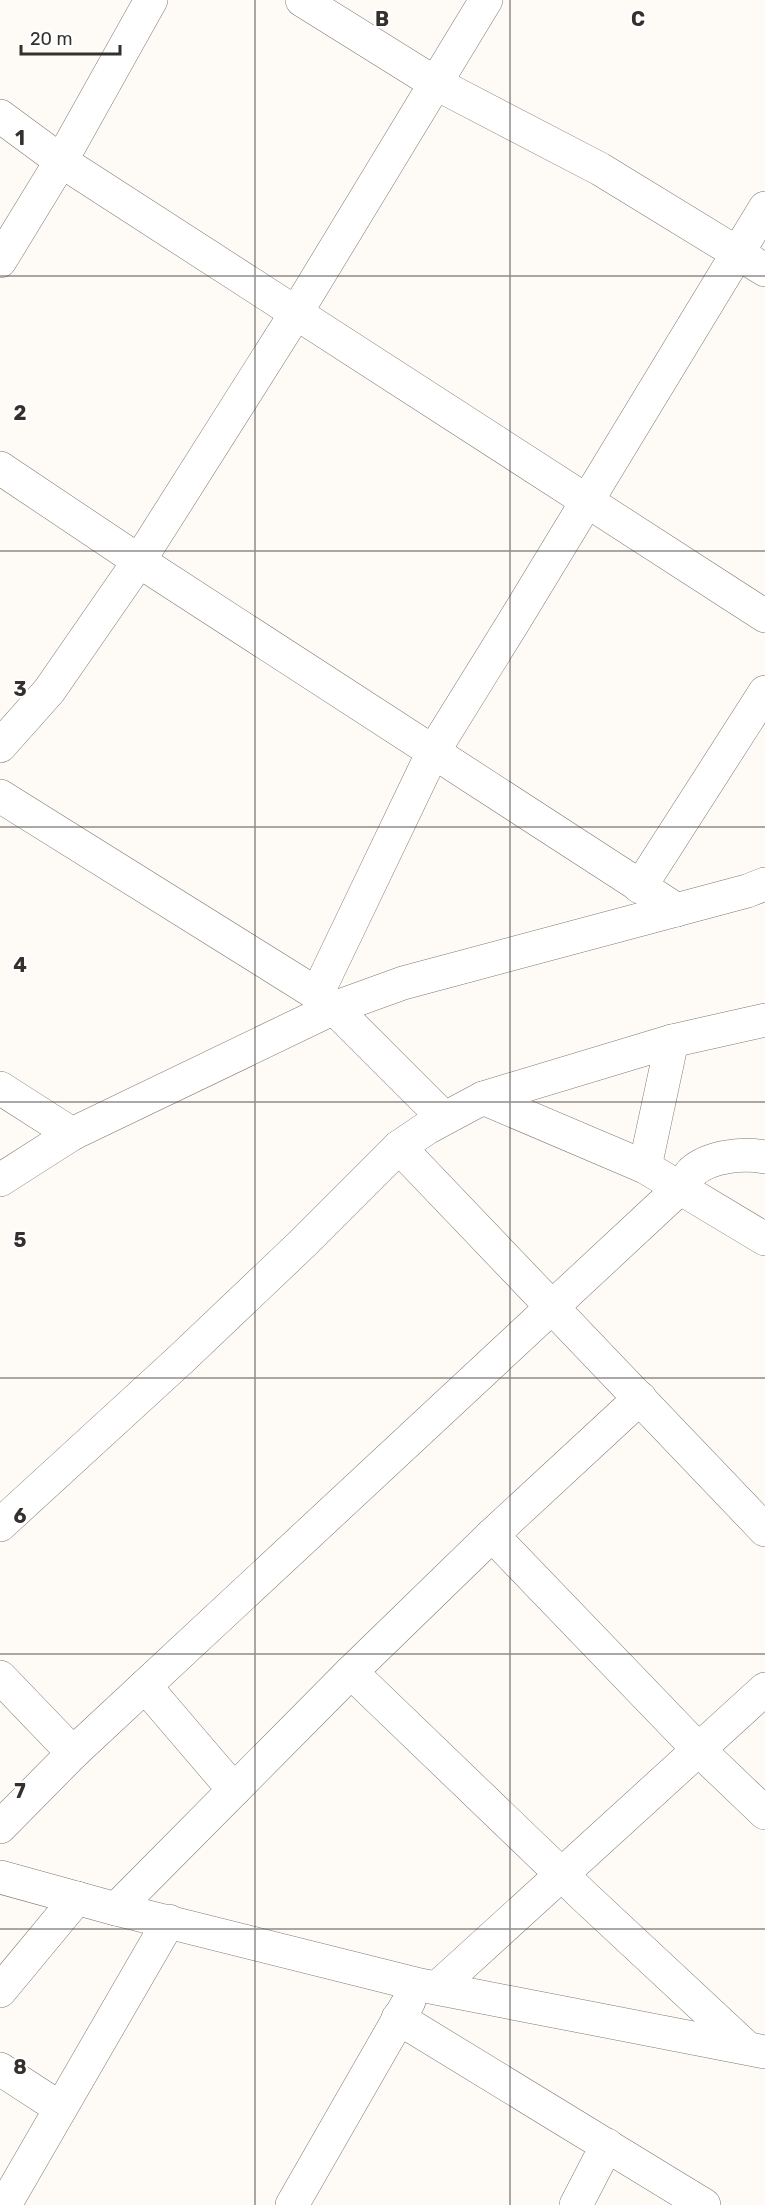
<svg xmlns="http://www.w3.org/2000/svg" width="765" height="2205" viewBox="0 0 765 2205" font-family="Rubik,sans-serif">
<rect width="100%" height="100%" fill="#fefaf6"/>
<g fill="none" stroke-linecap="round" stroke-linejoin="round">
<g stroke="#7f7973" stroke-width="34">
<g id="minor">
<path d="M302 0 435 83 600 169 765 270"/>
<path d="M0 116 61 161 765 616"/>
<path d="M0 261 61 161 151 0"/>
<path d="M0 468 139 561 677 910"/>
<path d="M0 746 49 691 139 561 296 313 486 0"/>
<path d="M0 796 317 994 334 1008 444 1118"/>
<path d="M640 887 765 692"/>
<path d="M317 994 433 752 513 623 765 208"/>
<path d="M0 1088 72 1134"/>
<path d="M483 1098 645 1167 765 1239"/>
<path d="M399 1147 765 1530"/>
<path d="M645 1167 672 1041"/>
<path d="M0 1180 72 1134 334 1008 403 983 747 891 765 884"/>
<path d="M0 1525 180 1360 302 1244 399 1147 427 1128 483 1098 672 1041 765 1020"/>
<path d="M492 1535 698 1749 765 1813"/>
<path d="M351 1672 585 1897 746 2047"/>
<path d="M0 1677 73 1753"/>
<path d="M145 1686 234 1790"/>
<path d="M0 1827 73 1753 681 1187C685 1183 688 1176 692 1172 709 1156 743 1153 765 1157"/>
<path d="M0 1877 116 1909 420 1985 765 2052"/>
<path d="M116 1909 351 1672 492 1535 640 1398"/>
<path d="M438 1987 765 1689"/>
<path d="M0 1991 77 1898"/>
<path d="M398 2018 704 2205"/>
<path d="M0 2069 60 2108"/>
<path d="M6 2203 169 1921"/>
<path d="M292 2205 409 2001"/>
<path d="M576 2205 607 2145"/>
</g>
</g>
<use href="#minor" stroke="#fff" stroke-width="33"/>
</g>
<path fill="none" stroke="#33302e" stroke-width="1.5" stroke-opacity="0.55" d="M255 0V2205M510 0V2205M0 276H765M0 551H765M0 827H765M0 1102H765M0 1378H765M0 1654H765M0 1929H765"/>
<g font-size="20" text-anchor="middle" font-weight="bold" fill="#33302e" stroke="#fff" stroke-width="4.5" stroke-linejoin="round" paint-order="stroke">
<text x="382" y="26">B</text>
<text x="638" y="26">C</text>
<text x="20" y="145">1</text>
<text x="20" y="420">2</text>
<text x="20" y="696">3</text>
<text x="20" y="972">4</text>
<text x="20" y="1247">5</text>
<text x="20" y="1523">6</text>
<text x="20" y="1798">7</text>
<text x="20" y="2074">8</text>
</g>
<path d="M21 45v9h99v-9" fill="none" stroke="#33302e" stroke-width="3"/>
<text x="30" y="45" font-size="18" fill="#33302e" stroke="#ffffff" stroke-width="4.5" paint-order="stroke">20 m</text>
</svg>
